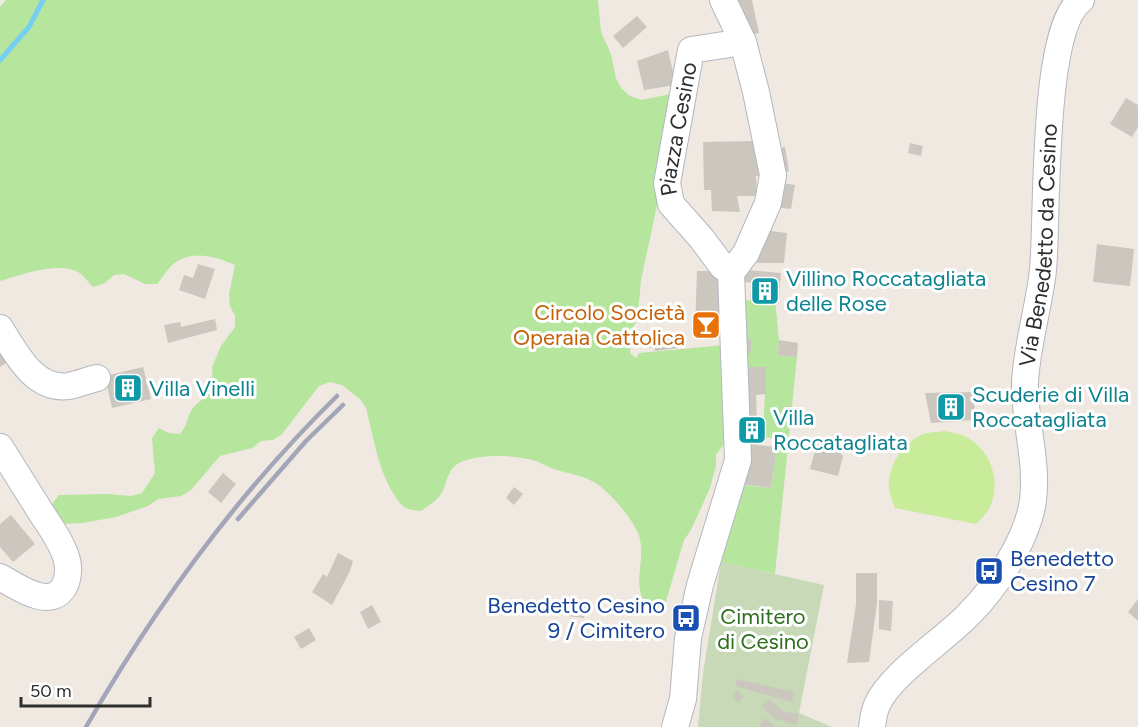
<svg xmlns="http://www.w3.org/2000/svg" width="1138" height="727" viewBox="0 0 1138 727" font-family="Figtree,sans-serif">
<rect width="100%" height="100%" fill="#efe9e1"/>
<g fill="#b6e59e">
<path d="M6 0H598L601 32 611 54 616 78 621 88 630 96 641 100 676 93 664 173 641 280 638 314 631 335 630 353 636 358 639 353 725 345 731 434 716 455V466L710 488 691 530 684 540 664 608 653 610C626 591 649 559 638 533 631 517 611 494 597 484 583 475 569 474 554 469 547 467 540 462 533 460 514 455 473 453 456 465 446 472 447 488 439 497 434 502 427 507 421 511 413 510 405 510 400 503 379 477 374 439 366 408L360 399 342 385 330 382 319 386 282 434 273 440 261 441 252 448 220 456 191 490 181 496 158 499 148 506 116 517 83 523 61 524 53 516 52 504 59 495 107 494 131 496 142 493 155 473 152 438 159 428 169 433 180 434C189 423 186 420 191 411 196 402 206 398 213 390L212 367 221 346 235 327V316L230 306 229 294 235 265C215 256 190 249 172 265 167 270 162 278 157 284H145L124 274 114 275 105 283 93 287C88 282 82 273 76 271 57 262 19 275 0 281V7Z"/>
<path d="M775 299 779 340 778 355 797 357 775 574 721 562 734 484 771 488 778 439 763 437 766 367H738L735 301Z"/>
</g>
<path fill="#c8d9b8" d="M721 562 824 585 799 713 832 727H698L703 673Z"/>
<path fill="#c9ec9a" d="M945 431C954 433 963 434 971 440 993 454 1002 487 988 510 985 515 980 520 976 524L895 508C893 502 890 496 889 490 887 467 901 445 921 435 928 432 937 432 945 431Z"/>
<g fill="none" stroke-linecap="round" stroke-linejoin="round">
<path stroke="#75cff0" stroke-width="5" d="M0 60 29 27 43 0"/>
</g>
<g fill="#cbc7bf">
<path d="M734 0H752L759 33 743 36Z"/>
<path d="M637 16 647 27 623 48 613 36Z"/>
<path d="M668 50 676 85 644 90 637 61Z"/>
<path d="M1126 98 1138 105V127L1132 137 1110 124Z"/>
<path d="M755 141 756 159H767V175L756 176 757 196H737L740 212 712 211 711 190H704L703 142Z"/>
<path d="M910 143 923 146 921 156 908 153Z"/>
<path d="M785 147 789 171 778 173 774 149Z"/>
<path d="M777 182 795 185 791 209 773 207Z"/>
<path d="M763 230 787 233 784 263H757Z"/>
<path d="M1097 244 1134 249 1130 286 1093 282Z"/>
<path d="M198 264 215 269 205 299 179 290 184 275 193 278Z"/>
<path d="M746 270 781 273 779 300 750 301 751 283 740 281Z"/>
<path d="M697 271H723L720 325 695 326Z"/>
<path d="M215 319 217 330 168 343 164 325 180 322 181 327Z"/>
<path d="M685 333 687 347 655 351 654 337Z"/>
<path d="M746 338 751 339V353L740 352Z"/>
<path d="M645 340H652L653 348H645Z"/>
<path d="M779 340 798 343 797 357 778 355Z"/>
<path d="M0 349 8 362 0 367Z"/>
<path d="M143 367 151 399 112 408 105 376Z"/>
<path d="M744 367H766V394L756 395 757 424H765L763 437 758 436 757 445 777 447 771 488 741 484Z"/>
<path d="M974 392 975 420 931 423 925 393Z"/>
<path d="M818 440 836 448 843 456 838 476 810 469Z"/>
<path d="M223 473 236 484 221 503 208 492Z"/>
<path d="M514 487 523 494 514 505 506 498Z"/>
<path d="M11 515 35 544 13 562 0 547V524Z"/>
<path d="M338 553 353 561 350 571 332 605 312 592 323 574 327 577Z"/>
<path d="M856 573H877V603L869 662 847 663 856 604Z"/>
<path d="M1138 599V621L1128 612Z"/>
<path d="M879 600 893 601 891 631 879 629Z"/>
<path d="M569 603 586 606 584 618 568 616Z"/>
<path d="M372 605 381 622 368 629 360 612Z"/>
<path d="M309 628 316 640 301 649 294 637Z"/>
<path d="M737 679 794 692 792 702 735 686Z"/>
<path d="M737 690 743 697 738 703 732 696Z"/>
<path d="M769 699 784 712 799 714 796 725 780 720 778 721 769 713 761 706Z"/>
<path d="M765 718 775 727H762L759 725Z"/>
</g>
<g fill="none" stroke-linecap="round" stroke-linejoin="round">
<g stroke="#b4b7c1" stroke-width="28">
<g id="minor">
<path id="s1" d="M731 273 722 266 702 239 671 204 667 183 691 50 743 42"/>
<path d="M0 328C16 353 34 391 69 386 79 384 88 380 97 378"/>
<path d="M0 447C14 469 28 492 42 514 50 526 60 540 65 554 69 564 69 575 65 585 52 612 16 586 0 577"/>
<path d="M675 727 683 699 688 638 700 585 738 460 731 273 746 253 768 203 773 175 756 92 743 42 723 0"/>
<path id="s2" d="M872 727C873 720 874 711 877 705 890 674 946 639 970 613 997 586 1028 538 1033 500 1038 461 1024 421 1025 382 1027 344 1039 307 1043 270 1048 217 1041 30 1081 0"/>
</g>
</g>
<use href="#minor" stroke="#fff" stroke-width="26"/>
<g stroke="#a3a6b8" stroke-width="4.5">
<path d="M238 519 306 441 343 405"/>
<path d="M86 727C155 607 238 493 337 396"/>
</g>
</g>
<defs>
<g id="building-square" transform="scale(1.5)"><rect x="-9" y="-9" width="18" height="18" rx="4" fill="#0f9aa8" stroke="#fff"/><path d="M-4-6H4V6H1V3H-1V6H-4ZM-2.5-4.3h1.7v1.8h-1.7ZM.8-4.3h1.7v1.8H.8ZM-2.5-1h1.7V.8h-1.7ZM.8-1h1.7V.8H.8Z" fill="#fff"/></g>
<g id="bar-square" transform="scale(1.5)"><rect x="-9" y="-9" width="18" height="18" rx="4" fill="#e8710a" stroke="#fff"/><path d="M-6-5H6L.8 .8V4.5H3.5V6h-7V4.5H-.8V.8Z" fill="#fff"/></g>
<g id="bus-square" transform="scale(1.5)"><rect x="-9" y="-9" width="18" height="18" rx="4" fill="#1a4fb4" stroke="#fff"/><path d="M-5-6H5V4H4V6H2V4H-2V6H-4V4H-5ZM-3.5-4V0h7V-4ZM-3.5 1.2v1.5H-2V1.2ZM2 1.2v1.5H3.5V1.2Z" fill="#fff"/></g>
</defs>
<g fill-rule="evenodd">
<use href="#building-square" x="765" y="291"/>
<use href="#bar-square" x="706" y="325"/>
<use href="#building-square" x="128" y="388"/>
<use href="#building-square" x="951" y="407"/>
<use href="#building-square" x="752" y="430"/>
<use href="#bus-square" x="989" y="571"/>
<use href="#bus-square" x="686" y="618"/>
</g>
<g text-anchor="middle" stroke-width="6" stroke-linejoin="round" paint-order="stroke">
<g font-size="22" fill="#2e2e2e" stroke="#fff">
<text dy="8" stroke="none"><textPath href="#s1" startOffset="168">Piazza Cesino</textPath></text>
<text dy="8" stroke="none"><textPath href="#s2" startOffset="542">Via Benedetto da Cesino</textPath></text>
</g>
<g font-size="22" fill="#0d838f" stroke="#fff" text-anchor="start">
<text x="786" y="286">Villino Roccatagliata<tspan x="786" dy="25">delle Rose</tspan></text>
<text x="149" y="396">Villa Vinelli</text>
<text x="972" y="402">Scuderie di Villa<tspan x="972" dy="25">Roccatagliata</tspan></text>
<text x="773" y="425">Villa<tspan x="773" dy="25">Roccatagliata</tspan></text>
</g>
<g font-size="22" fill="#c56008" stroke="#fff" text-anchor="end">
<text x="685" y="320">Circolo Società<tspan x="685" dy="25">Operaia Cattolica</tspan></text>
</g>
<g font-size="22" fill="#164399" stroke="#fff" text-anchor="start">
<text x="1010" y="566">Benedetto<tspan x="1010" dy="25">Cesino 7</tspan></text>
<text x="665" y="613" text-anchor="end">Benedetto Cesino<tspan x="665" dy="25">9 / Cimitero</tspan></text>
</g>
<g font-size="22" fill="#2c6e1b" stroke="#fff">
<text x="763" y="624">Cimitero<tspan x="763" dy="25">di Cesino</tspan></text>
</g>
</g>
<path d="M21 697v9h129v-9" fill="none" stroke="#2e2e2e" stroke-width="3"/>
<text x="30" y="697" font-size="18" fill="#2e2e2e" stroke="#ffffff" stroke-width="4.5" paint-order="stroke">50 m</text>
</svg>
